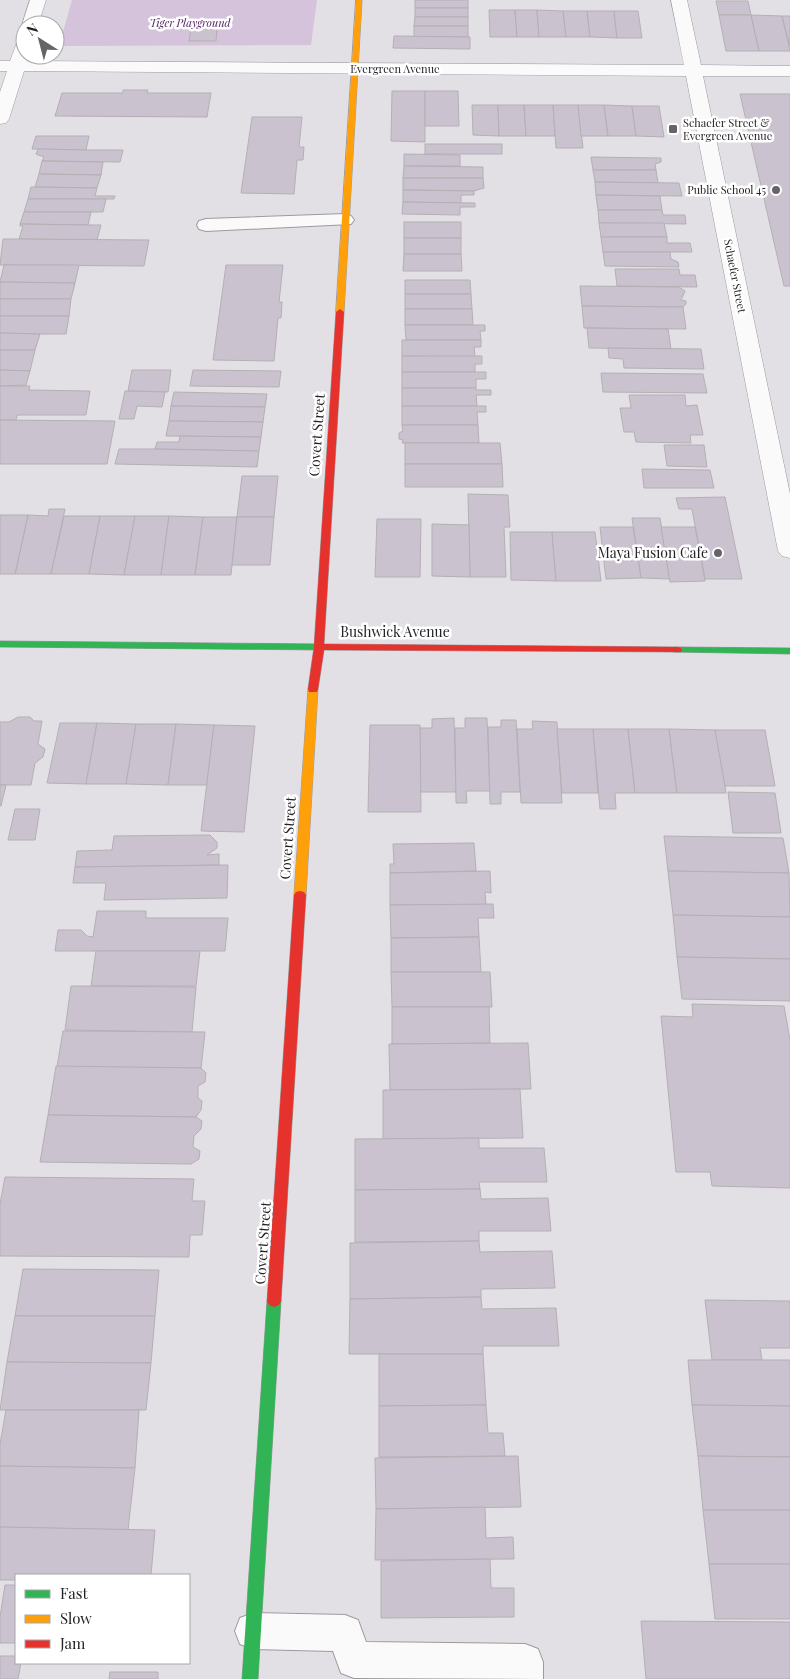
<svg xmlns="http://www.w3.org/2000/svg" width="790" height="1679" viewBox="0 0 790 1679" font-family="'Playfair Display',serif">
<rect width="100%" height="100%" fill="#e3e0e5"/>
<path fill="#d4c3db" d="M72 0H317L311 45 59 46Z"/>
<g fill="#cbc2cf" stroke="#b3b0b4">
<rect x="415" y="0" width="53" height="8"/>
<path d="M716 1H748L751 15H719Z"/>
<rect x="415" y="8" width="53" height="9"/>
<path d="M489 10H515L517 37H490Z"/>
<path d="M515 10H537L539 37H517Z"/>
<path d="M537 10 563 11 566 37H539Z"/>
<path d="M563 11H587L590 37H566Z"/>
<path d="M587 11H614L617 38 590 37Z"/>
<path d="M614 11H638L642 38H617Z"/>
<path d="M719 15H751L759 51H726Z"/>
<path d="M751 15 782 16 790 51H759Z"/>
<path d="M782 16H790V47Z"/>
<path d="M415 17H468V26H414Z"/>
<rect x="414" y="26" width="54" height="11"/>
<path d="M191 29H217L216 41H189Z"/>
<path d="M394 36 470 37V49L393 48Z"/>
<path d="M123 90H148L147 93H211L207 117 55 116 62 93H123Z"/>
<path d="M392 91H425V142L391 141Z"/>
<path d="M425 91H458L459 126H425Z"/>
<path d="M740 94H790V286H784Z"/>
<path d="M472 105H498L499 136 473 135Z"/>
<path d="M498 105H524L526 136H499Z"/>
<path d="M524 105H553L555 136H526Z"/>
<path d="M553 105H578L583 148H556Z"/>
<path d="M578 105H604L608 136H581Z"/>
<path d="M604 105 632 106 636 136H608Z"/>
<path d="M632 106H659L664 137 636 136Z"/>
<path d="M252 117H302L299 147H304L303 160H297L294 194 241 193Z"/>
<path d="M36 136H89L86 150 32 149Z"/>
<rect x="425" y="144" width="77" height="10"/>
<path d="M38 149 86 150H123L120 162 42 161 44 157 36 154Z"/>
<path d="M404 154 460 155V166H404Z"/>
<path d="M591 157 661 158V162L655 164 656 170H593Z"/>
<path d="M42 161 103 162 101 175 39 174Z"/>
<path d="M404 166 483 167V178H403Z"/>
<path d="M593 170H656L658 183 595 182Z"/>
<path d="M39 174 101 175 97 188 35 187Z"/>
<path d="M403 178H483L484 188 474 191 403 190Z"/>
<path d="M595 182 679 183 682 196 596 195Z"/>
<path d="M31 187 97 188 95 196H115L114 199H28Z"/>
<path d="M403 190 474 191V195H461V203L403 202Z"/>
<path d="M596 195 660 196 662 210H598Z"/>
<path d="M28 199H106L103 212H24Z"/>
<path d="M403 202 475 203V207H460V215L402 214Z"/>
<path d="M598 210H662L663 215H685L686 224 599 223Z"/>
<path d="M24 212H91L88 225 20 224Z"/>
<rect x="404" y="222" width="57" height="16"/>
<path d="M599 223H664L667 237H601Z"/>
<path d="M20 224 88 225H101L97 240 19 239 23 226H20Z"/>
<path d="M601 237H667V243H690L692 252H603Z"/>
<rect x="404" y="238" width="57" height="16"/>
<path d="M3 239H19L149 240 144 266 0 265Z"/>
<path d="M603 252H670L671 259 678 262 679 267 605 266Z"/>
<path d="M404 254H461L462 271H403Z"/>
<path d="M4 265H79L75 283 0 282Z"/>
<path d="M226 265H283L279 302H282L281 318H278L274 361 213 360Z"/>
<path d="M615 269H679L680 275H695L697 287 617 286Z"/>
<path d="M405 280H470L471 294H405Z"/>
<path d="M0 282 75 283 71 299H0Z"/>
<path d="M580 286 679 287 685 291 681 300 686 301V304L683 307 582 306Z"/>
<path d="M405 294H471L472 309H405Z"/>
<path d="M0 299H71L69 316H0Z"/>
<path d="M582 306 683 307 686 329 584 328Z"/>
<path d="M405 309H472L473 325H405Z"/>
<path d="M0 316H69L66 334H40L0 333Z"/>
<path d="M405 325H485V331H480L481 340H406Z"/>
<path d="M587 328 668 329 671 349 589 348Z"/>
<path d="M0 333 40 334 35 350H0Z"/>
<path d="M402 340H481V347H474L475 357 402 356Z"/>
<path d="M608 348 701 349 704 369 624 368 623 359 609 358Z"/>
<path d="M0 350H35L30 371 0 370Z"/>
<path d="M402 356H482V364H475V372H402Z"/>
<path d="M0 370 30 371 26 385 0 386Z"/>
<path d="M132 370H171L168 392 128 391Z"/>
<path d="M193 370 281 371 279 387 190 386Z"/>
<path d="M402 372H486V379H476V388H402Z"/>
<path d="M601 373 703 374 707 393 603 392Z"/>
<path d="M0 386H30L29 390 90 391 86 415H17L16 420H0Z"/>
<path d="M402 388H476V390H491V395H476L477 406H402Z"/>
<path d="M125 391 165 392 162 407 137 406 134 419H119Z"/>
<path d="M174 392 267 394 265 407 171 406Z"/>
<path d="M629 395H685L686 406 697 405 703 435H690L691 443 636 442 634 432H624L620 408H631Z"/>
<path d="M171 406 265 407 263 422 169 421Z"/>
<path d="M402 406H486V412H477L478 425H402Z"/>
<path d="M0 420 115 421 107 464H0Z"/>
<path d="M169 421 263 422 261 437 166 436Z"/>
<path d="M402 425H478L479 443H402L403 440 399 439V433L403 431Z"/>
<path d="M180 436 261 437 259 451 155 449 157 442H179Z"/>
<path d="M405 443H500L502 464H405Z"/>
<path d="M664 445H704L707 467 667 466Z"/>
<path d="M119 449H155L259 451 257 467 115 464Z"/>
<path d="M405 464H502L503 487H405Z"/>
<path d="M642 469 710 470 714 488H644Z"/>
<path d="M242 476H278L274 517H237Z"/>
<path d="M468 494 508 495 510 527H504L506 577H470Z"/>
<path d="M725 497 742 579H705L692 509H679L676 498Z"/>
<path d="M49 509H65L51 574H15L28 515 48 516Z"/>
<path d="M0 515H28L15 574H0Z"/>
<path d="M64 516H100L89 574H51Z"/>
<path d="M100 516H135L124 575 89 574Z"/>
<path d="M135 516H169L161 575H124Z"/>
<path d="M169 516 203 517 195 575H161Z"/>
<path d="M203 517H237L231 575H195Z"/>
<path d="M237 517H274L270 565H232Z"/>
<path d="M632 518H660L670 579 641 578Z"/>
<path d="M377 519H421L420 577H375Z"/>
<path d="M432 524 469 525 470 577 432 576Z"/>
<path d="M600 527H633L641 578 606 579Z"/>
<path d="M661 527H695L705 581 670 582Z"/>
<path d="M510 532H552L556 581 511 580Z"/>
<path d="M552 532H595L601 581H556Z"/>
<path d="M18 717H30L34 721H42L38 744 45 749 43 757 35 763 31 785H0V722H9Z"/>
<path d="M454 718 456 792H420V728H432V719Z"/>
<path d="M465 718H487L490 791H466L467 803H456L455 728H465Z"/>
<path d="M501 720H516L520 792H501V804H490L488 727H501Z"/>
<path d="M532 721 557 722 562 803H521L517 729H533Z"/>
<path d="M60 723H97L86 784 47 783Z"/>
<path d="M97 723 136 724 126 784H86Z"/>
<path d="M136 724H176L168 785 126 784Z"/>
<path d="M176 724 214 725 207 785H168Z"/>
<path d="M214 725 255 726 244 832 201 831Z"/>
<path d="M370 725H420L421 812H368Z"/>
<path d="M557 729H593L598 793H562Z"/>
<path d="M593 729H628L635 793H615L616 809H600Z"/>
<path d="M628 729H669L677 793H635Z"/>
<path d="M669 729 716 730 726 793H677Z"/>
<path d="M715 730H765L775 786H725Z"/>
<path d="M0 785H6L1 806H0Z"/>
<path d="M728 792 775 793 781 833H733Z"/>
<path d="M15 809H40L35 840H8Z"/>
<path d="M210 835 217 842V848L207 855 219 854V865L75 867 77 851 112 850 114 836Z"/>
<path d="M664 836 783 838 789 873 668 871Z"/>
<path d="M474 843 476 871 390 873V864H394L393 844Z"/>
<path d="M228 865 227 898 104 900 106 883H73L75 867Z"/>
<path d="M490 871 491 893 485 892 486 905H390V873Z"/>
<path d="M668 871 789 873 790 917 673 915Z"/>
<path d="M493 904 494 918H478L479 937 391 938 390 905Z"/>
<path d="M97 911H146V918H228L225 951H55L58 930H81L87 936 93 937Z"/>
<path d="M673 915 790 917V959L677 957Z"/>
<path d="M479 937 481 972H391V938Z"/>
<path d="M96 951H200L196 986H91Z"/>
<path d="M677 957 790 959V1001L682 999Z"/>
<path d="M391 972H490L492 1007H392Z"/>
<path d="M71 986 196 987 192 1032 65 1030Z"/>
<path d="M692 1004 784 1006 790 1040V1188L712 1186 710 1172H676L661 1016 693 1017Z"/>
<path d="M392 1007H489L490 1043 392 1044Z"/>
<path d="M63 1031 205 1032 201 1068 57 1067Z"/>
<path d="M528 1043 531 1089 390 1090 389 1044Z"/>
<path d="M56 1066 201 1068 206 1073 205 1082 198 1086V1098L202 1101 201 1110 196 1117 48 1115Z"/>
<path d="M520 1089 523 1138 383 1139V1090Z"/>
<path d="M48 1115 196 1117 202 1121 201 1129 194 1136 193 1147 200 1151 199 1159 191 1164 40 1162Z"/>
<path d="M479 1138V1148H544L547 1182H479L480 1189 355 1190V1139Z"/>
<path d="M5 1177 194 1179 192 1201H205L202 1235H190L189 1257 0 1256V1204Z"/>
<path d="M480 1189 481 1199 548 1198 551 1231H479V1241L355 1242V1190Z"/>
<path d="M479 1241 480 1252 552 1251 555 1288 481 1289V1297L350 1299V1243Z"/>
<path d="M23 1269 159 1270 155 1316H15Z"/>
<path d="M481 1297 482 1309 556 1308 559 1346H483V1354H349L350 1299Z"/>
<path d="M705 1300 790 1301V1348H760L762 1360H712Z"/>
<path d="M15 1316H155L151 1363 7 1362Z"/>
<path d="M379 1354H483L486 1405 379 1406Z"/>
<path d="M688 1360H790V1406L692 1405Z"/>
<path d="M7 1362 151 1363 146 1410H0Z"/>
<path d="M486 1405 488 1433H503L505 1456 379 1457V1406Z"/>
<path d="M692 1405 790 1406V1457L698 1456Z"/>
<path d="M6 1410H139L135 1468 0 1466V1444Z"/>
<path d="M518 1456 521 1507 376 1509 375 1458Z"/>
<path d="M698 1456 790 1457V1510H703Z"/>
<path d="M0 1466 135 1468 128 1530 0 1527Z"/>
<path d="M485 1507 486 1538 513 1537 514 1559 375 1560 376 1509Z"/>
<path d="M703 1510H790V1564H709Z"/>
<path d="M0 1527 155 1530 151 1575H16V1580H0Z"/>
<path d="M490 1559 491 1588H514V1617L381 1618V1561Z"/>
<path d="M709 1564H790V1619H715Z"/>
<path d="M5 1585H16V1643H0V1617Z"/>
<path d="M641 1621 790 1622V1679H646Z"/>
<path d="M0 1656H16V1663H21L18 1679H0Z"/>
<path d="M110 1672H158V1679H109Z"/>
</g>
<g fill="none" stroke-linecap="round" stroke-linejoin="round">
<g stroke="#9c9a9e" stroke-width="2">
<g id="lane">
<path d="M345 214 351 216 354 220 351 224 206 231 199 229 197 225 199 221 206 219Z"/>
<path d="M253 1613 345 1615 358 1620 366 1642 525 1644 538 1649 543 1662V1679L354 1678 341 1673 333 1651 253 1649 240 1644 235 1631 240 1618Z"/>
</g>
</g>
<g stroke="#9c9a9e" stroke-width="1">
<g id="street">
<path d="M30 0H46L38 25H25V29L22 25Z"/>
<path d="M671 0H687L701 65 790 66V76H703L790 494V558L782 556 778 551 686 76 24 71 9 119 6 123 0 124V92L7 71H0V61H10L19 37 25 36V55H29L27 61 684 65Z"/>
</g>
</g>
<g stroke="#9c9a9e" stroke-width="1">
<g id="fast">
<path d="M0 641 322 644 327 647 322 650 0 647Z"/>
<path d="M677 647 790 648V654L673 652 672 650 673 648Z"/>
<path d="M274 1295 279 1297 281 1301 258 1679H242L267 1301 269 1297Z"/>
</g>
</g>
<g stroke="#9c9a9e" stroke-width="1">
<g id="slow">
<path d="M356 0H362L344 312 340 315 336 312Z"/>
<path d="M313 685 318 689 306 895 304 898H296L294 895 308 689Z"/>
</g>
</g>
<g stroke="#9c9a9e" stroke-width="1">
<g id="jam">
<path d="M340 309 344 312 324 644 677 647 681 648 682 650 681 652 324 650 318 689 317 692H309L308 689 314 647 336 312Z"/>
<path d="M300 891 304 892 306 895 281 1301 279 1305 274 1307 269 1305 267 1301 294 895 296 892Z"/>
</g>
</g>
<use href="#lane" fill="#fbfafb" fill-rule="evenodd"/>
<use href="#street" fill="#fbfafb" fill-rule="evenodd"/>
<use href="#fast" fill="#30b455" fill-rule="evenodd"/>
<use href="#slow" fill="#ff9f0a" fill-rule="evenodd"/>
<use href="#jam" fill="#e5322d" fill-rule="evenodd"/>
</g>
<g fill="#666468" stroke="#fff" stroke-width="2">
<rect x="668" y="124" width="10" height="10" rx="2.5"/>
<circle cx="776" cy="190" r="5"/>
<circle cx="718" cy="553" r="5"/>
</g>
<g text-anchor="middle" stroke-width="5" stroke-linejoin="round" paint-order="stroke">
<g font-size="11" font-style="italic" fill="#4e1d5e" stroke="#fff">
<text x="190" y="27">Tiger Playground</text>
</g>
<g font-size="11" fill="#232124" stroke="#fff">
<text x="395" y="73">Evergreen Avenue</text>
<text transform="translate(735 276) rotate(79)" y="4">Schaefer Street</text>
</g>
<g font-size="11" fill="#232124" stroke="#fff" text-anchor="start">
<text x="683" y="127">Schaefer Street &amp;<tspan x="683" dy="13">Evergreen Avenue</tspan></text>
<text x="766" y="194" text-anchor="end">Public School 45</text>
</g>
<g font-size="14" fill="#232124" stroke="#fff">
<text transform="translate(317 435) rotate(-86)" y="5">Covert Street</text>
<text x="395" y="637">Bushwick Avenue</text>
<text transform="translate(288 838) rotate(-86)" y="5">Covert Street</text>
<text transform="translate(263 1243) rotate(-86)" y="5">Covert Street</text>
</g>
<g font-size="14" fill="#232124" stroke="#fff" text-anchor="end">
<text x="708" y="558">Maya Fusion Cafe</text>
</g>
</g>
<rect x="15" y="1574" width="175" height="90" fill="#ffffff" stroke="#a7a6a7"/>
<rect x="25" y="1590" width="25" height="8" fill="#30b455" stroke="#a7a6a7"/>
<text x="60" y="1599" font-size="15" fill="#232124">Fast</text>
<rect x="25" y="1615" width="25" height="8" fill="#ff9f0a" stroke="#a7a6a7"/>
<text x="60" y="1624" font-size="15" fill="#232124">Slow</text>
<rect x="25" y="1640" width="25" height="8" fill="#e5322d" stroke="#a7a6a7"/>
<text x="60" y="1649" font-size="15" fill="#232124">Jam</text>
<g transform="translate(40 40) rotate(324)"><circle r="24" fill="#ffffff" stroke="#a7a6a7"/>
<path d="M0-4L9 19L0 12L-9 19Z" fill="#666468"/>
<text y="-8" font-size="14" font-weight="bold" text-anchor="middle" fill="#232124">N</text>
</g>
</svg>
